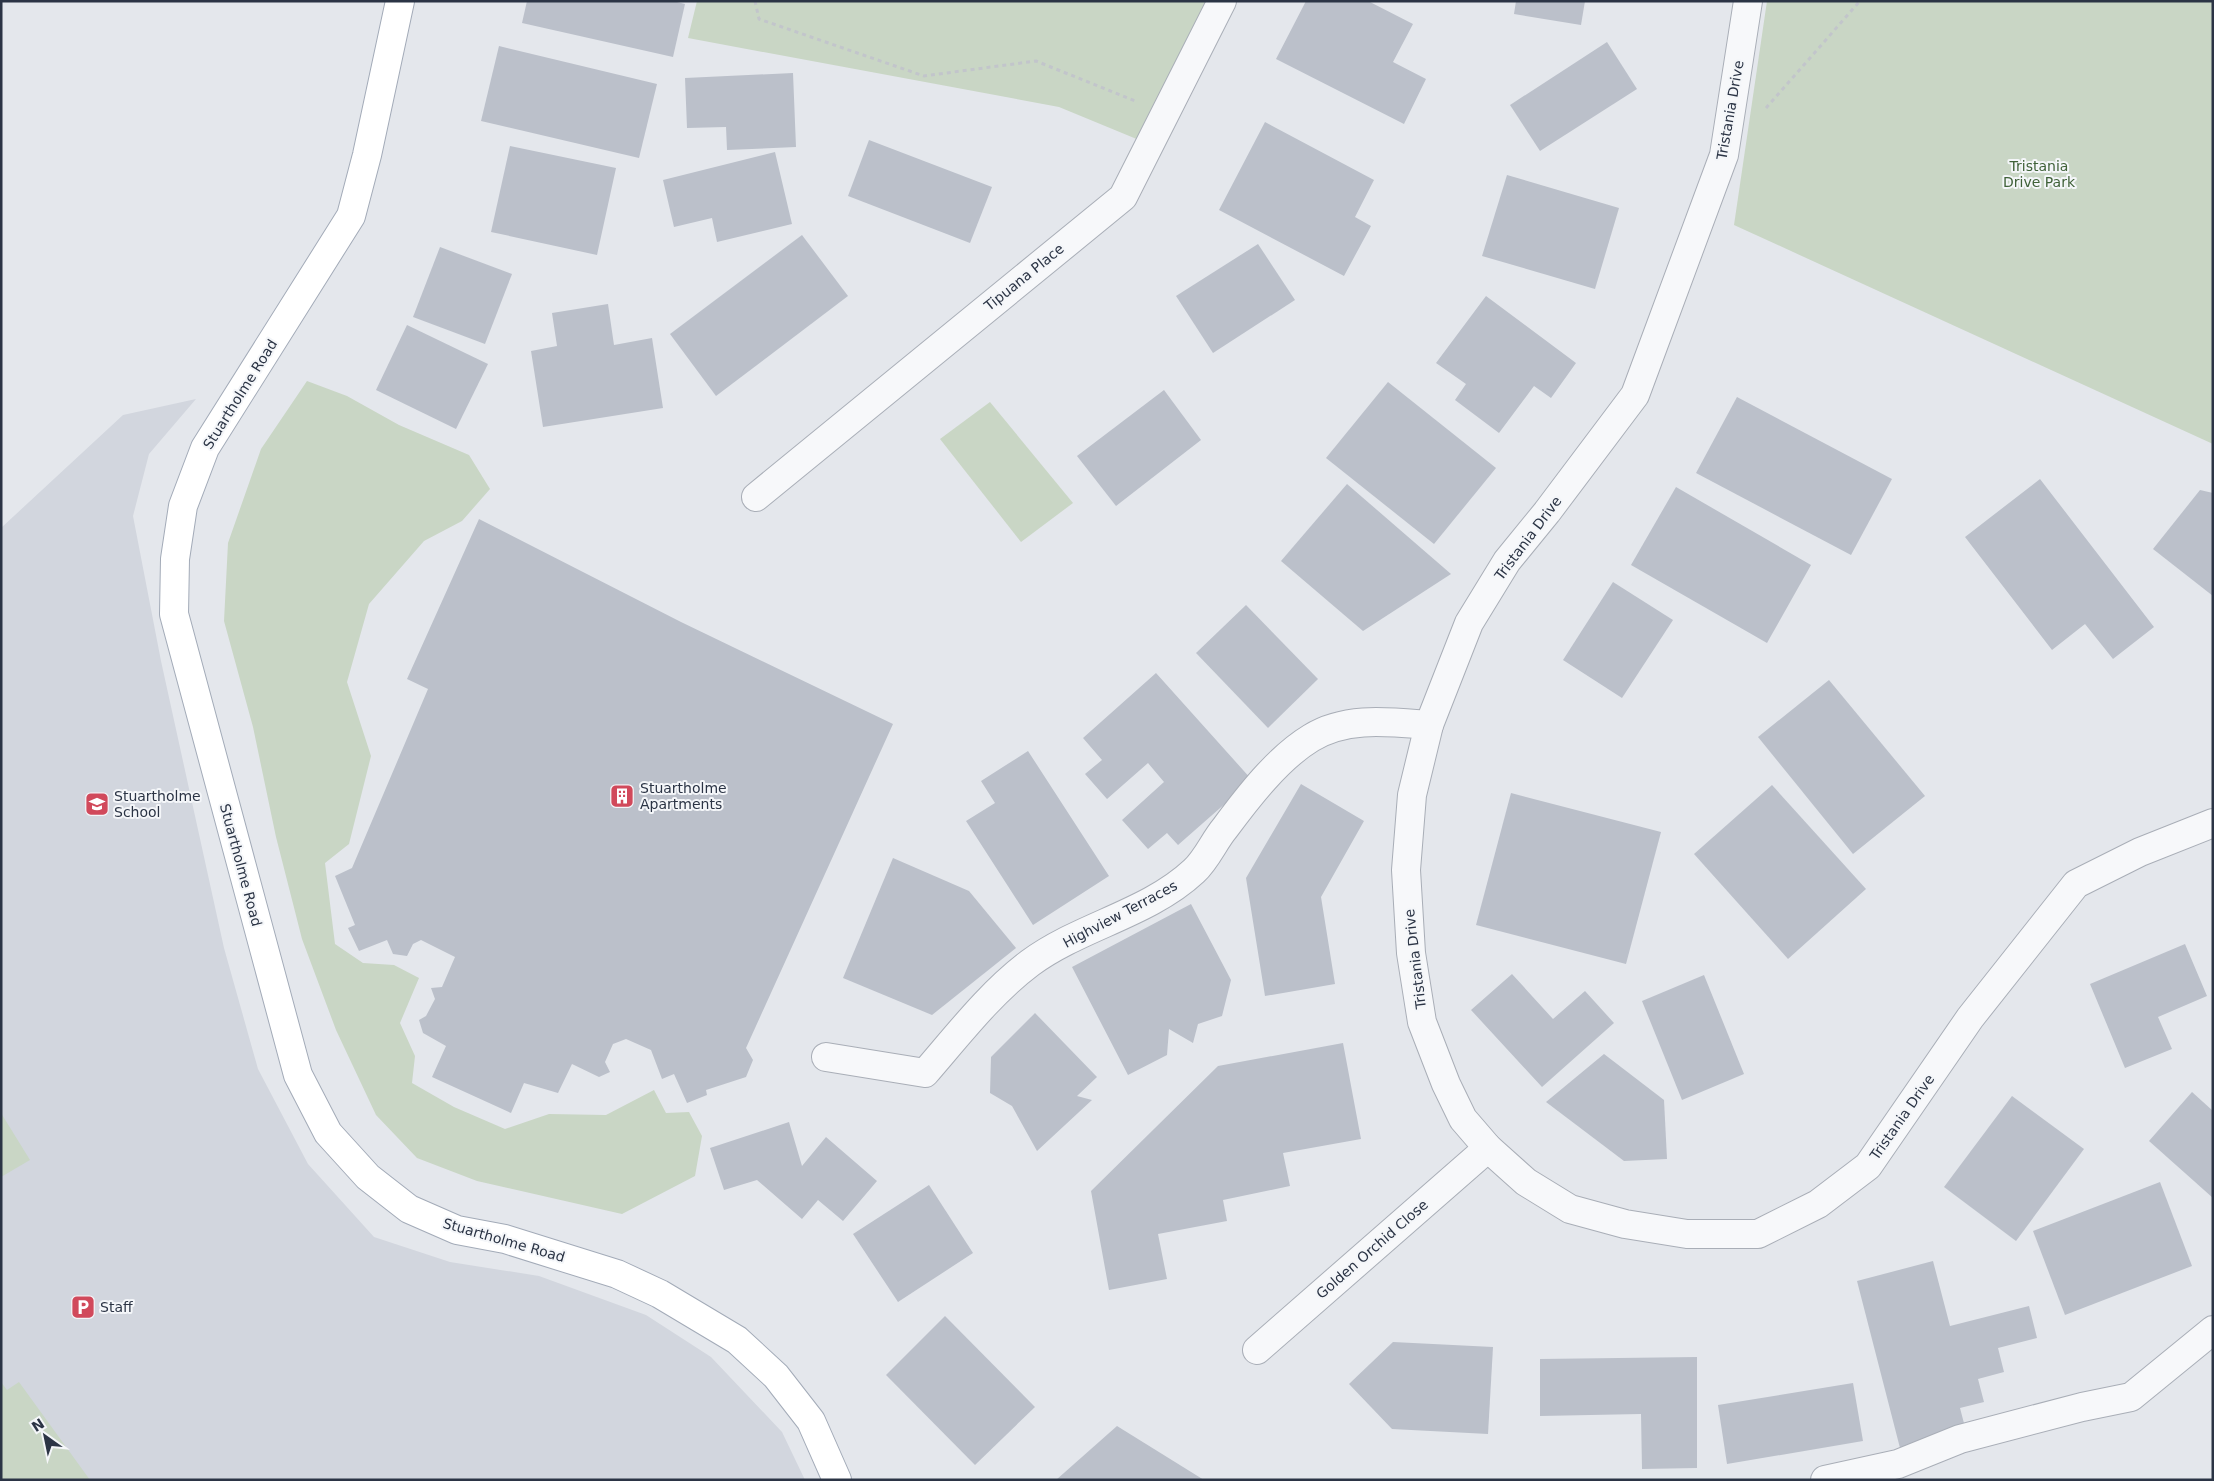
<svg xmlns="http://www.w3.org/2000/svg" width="2214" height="1481" viewBox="0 0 2214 1481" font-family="'DejaVu Sans',sans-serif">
<rect width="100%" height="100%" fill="#e4e7ec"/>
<path fill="#d2d6de" d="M196 399 149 454 133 516 161 661 224 948 258 1069 308 1164 374 1237 450 1262 539 1276 646 1315 711 1357 782 1432 805 1480H1V528L123 415Z"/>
<g fill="#c9d6c5">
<path d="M697 1H1209L1139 140 1059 107 688 38Z"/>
<path d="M1767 1H2213V444L1734 225Z"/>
<path d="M307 381 347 396 399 425 469 455 490 489 462 521 424 541 369 604 347 682 371 756 349 844 325 863 335 944 363 963 394 965 419 978 400 1023 415 1056 412 1083 454 1107 505 1129 549 1114 606 1115 654 1090 666 1113 689 1112 702 1136 695 1176 622 1214 477 1181 417 1158 376 1115 336 1030 302 939 276 837 253 727 224 621 228 543 261 449Z"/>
<path d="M990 402 1073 503 1021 542 940 439Z"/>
<path d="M1 1113 30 1160 1 1177Z"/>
<path d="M1 1382 7 1390 19 1382 90 1480H1Z"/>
</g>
<g fill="#bbc0ca">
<path d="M527 1H673L685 4 673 57 522 23Z"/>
<path d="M1306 1H1368L1413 24 1393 62 1426 79 1404 124 1276 59Z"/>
<path d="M1516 1H1585L1581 25 1514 14Z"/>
<path d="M1607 42 1637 89 1540 151 1510 105Z"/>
<path d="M499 46 657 84 639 158 481 121Z"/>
<path d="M793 73 796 147 727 150 726 127 687 128 685 78Z"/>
<path d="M1265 122 1374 180 1355 217 1371 226 1344 276 1219 210Z"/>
<path d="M869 140 992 187 970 243 848 196Z"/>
<path d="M510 146 616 168 597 255 491 232Z"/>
<path d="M775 152 792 224 717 242 712 218 674 227 663 180Z"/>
<path d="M1507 175 1619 208 1595 289 1482 256Z"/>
<path d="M802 235 848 296 716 396 670 334Z"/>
<path d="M1258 244 1295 300 1213 353 1176 296Z"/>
<path d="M440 247 512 274 485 344 413 317Z"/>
<path d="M1486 296 1576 363 1551 398 1534 386 1499 433 1455 400 1466 384 1436 363Z"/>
<path d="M608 304 614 345 652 338 663 408 543 427 531 351 557 346 552 313Z"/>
<path d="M407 325 488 364 456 429 376 390Z"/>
<path d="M1388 382 1496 468 1434 544 1326 458Z"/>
<path d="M1164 390 1201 440 1116 506 1077 456Z"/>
<path d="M1737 397 1892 479 1851 555 1696 473Z"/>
<path d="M2040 479 2154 627 2113 659 2085 624 2052 650 1965 537Z"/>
<path d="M1347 484 1451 574 1363 631 1281 561Z"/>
<path d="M1676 487 1811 565 1767 643 1631 565Z"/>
<path d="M2200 490 2213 493V596L2153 549Z"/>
<path d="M479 519 681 622 893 724 746 1048 753 1060 746 1077 706 1090 707 1095 687 1103 674 1074 662 1079 651 1050 626 1039 613 1044 605 1062 610 1072 599 1077 572 1064 558 1093 524 1083 511 1113 432 1077 446 1046 423 1033 419 1020 426 1016 435 999 431 988 442 987 455 957 421 940 413 944 407 956 393 954 387 940 359 951 348 928 355 925 335 876 352 868 428 689 407 679Z"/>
<path d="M1613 582 1673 620 1622 698 1563 660Z"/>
<path d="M1246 605 1318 679 1268 728 1196 653Z"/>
<path d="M1156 673 1252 780 1178 845 1167 833 1148 849 1122 820 1164 782 1148 763 1107 799 1085 774 1102 760 1083 738Z"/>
<path d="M1829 680 1925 796 1853 854 1758 737Z"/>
<path d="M1028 751 1109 876 1033 925 966 821 995 803 981 781Z"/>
<path d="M1301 784 1364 821 1321 897 1335 984 1265 996 1246 878Z"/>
<path d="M1772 785 1866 889 1788 959 1694 854Z"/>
<path d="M1511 793 1661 832 1626 964 1476 925Z"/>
<path d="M893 858 969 891 1016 948 932 1015 843 978Z"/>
<path d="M1191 904 1231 980 1222 1016 1198 1024 1193 1043 1169 1029 1167 1055 1128 1075 1072 967Z"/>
<path d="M2185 944 2207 996 2158 1017 2172 1049 2125 1068 2090 984Z"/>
<path d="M1512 974 1553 1019 1585 991 1614 1023 1542 1087 1471 1010Z"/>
<path d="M1704 975 1744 1074 1682 1100 1642 1001Z"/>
<path d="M1035 1013 1097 1077 1077 1096 1092 1100 1037 1151 1012 1106 990 1093 991 1057Z"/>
<path d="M1343 1043 1361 1139 1283 1153 1290 1186 1223 1200 1227 1221 1158 1234 1167 1279 1109 1290 1091 1191 1218 1066Z"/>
<path d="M1604 1054 1664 1100 1667 1159 1624 1161 1546 1102Z"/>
<path d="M2192 1092 2213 1111V1198L2149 1141Z"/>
<path d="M2012 1096 2084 1149 2016 1241 1944 1187Z"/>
<path d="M789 1122 802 1166 826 1137 877 1181 843 1221 818 1200 802 1219 757 1180 724 1190 710 1148Z"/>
<path d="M2160 1182 2192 1266 2065 1315 2033 1231Z"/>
<path d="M929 1185 973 1253 898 1302 853 1234Z"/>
<path d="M1933 1261 1950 1326 2029 1306 2037 1338 1998 1348 2004 1372 1978 1379 1984 1402 1960 1408 1966 1431 1900 1448 1857 1281Z"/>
<path d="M945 1316 1035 1407 975 1465 886 1375Z"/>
<path d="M1393 1342 1493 1347 1488 1434 1392 1429 1349 1384Z"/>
<path d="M1697 1357V1468L1642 1469 1641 1414 1540 1416V1359Z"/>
<path d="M1853 1383 1863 1441 1727 1464 1718 1405Z"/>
<path d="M1117 1426 1204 1480H1056Z"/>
</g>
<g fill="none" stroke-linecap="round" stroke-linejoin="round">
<g stroke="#a9aeb7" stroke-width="30">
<g id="minor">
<path d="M1748 1 1724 155 1635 395 1547 512 1507 561 1469 623 1429 725 1412 795 1406 870 1411 953 1422 1022 1446 1084 1463 1119 1488 1148 1526 1182 1570 1209 1625 1224 1687 1234H1758L1818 1204 1868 1166 1970 1018 2076 884 2140 852 2213 823"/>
<path d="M756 497 1123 197 1222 1"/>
<path d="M826 1057 925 1073C958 1035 990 993 1030 963 1080 926 1148 914 1194 871 1207 859 1214 841 1225 828 1248 797 1278 758 1311 738 1346 716 1390 722 1429 725"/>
<path d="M1257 1350 1488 1148"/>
<path d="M1825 1480 1898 1464 1960 1439 2082 1407 2131 1397 2213 1330"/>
</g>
</g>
<g stroke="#a3abb8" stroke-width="30">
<path id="major" d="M400 1 367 155 351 216 205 448 183 506 175 559 174 614 298 1075 328 1133 368 1177 409 1209 457 1230 505 1239 617 1274 660 1294 737 1340 776 1376 811 1421 837 1480"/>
</g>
<g stroke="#c2c5cb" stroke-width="3" stroke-dasharray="4 4" stroke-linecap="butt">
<path d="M755 1 759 19 924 76 1036 61 1135 101"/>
<path d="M1766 108 1860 1"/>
</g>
<use href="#minor" stroke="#f7f8fa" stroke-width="28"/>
<use href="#major" stroke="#fff" stroke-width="28"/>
</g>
<defs>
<g id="building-square" transform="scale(1.25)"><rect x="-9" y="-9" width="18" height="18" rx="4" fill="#d1495b" stroke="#f4f6f9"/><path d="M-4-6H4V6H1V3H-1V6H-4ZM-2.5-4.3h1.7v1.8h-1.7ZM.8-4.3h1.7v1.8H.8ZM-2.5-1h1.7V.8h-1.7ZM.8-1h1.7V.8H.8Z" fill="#fff"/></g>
<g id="school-square" transform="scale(1.25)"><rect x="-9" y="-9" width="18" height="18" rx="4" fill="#d1495b" stroke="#f4f6f9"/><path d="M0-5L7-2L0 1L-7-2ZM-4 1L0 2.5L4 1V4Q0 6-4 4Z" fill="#fff"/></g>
<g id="parking-square" transform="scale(1.25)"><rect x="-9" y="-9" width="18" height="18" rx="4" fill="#d1495b" stroke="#f4f6f9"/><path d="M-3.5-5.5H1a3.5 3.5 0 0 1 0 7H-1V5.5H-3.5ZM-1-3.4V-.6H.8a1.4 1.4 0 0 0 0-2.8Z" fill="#fff"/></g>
</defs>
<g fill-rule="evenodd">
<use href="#building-square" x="622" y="796"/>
<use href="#school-square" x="97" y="804"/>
<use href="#parking-square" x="83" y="1307"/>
</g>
<g text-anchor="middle" stroke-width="4" stroke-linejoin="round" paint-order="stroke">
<g font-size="14" fill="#2b3445" stroke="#f4f6f9">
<text transform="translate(1730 110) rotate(-80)" y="5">Tristania Drive</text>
<text transform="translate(1024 277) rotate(-39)" y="5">Tipuana Place</text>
<text transform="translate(240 394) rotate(-58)" y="5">Stuartholme Road</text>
<text transform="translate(1528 538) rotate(-53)" y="5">Tristania Drive</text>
<text transform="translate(241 865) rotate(75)" y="5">Stuartholme Road</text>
<text transform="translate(1120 914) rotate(-28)" y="5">Highview Terraces</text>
<text transform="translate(1415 959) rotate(-97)" y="5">Tristania Drive</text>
<text transform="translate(1902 1117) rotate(-55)" y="5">Tristania Drive</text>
<text transform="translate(504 1240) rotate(16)" y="5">Stuartholme Road</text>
<text transform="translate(1372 1249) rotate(-41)" y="5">Golden Orchid Close</text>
</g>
<g font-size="14" fill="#3f6138" stroke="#f4f6f9">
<text x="2039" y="171">Tristania<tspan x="2039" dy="16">Drive Park</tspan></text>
</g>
<g font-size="14" fill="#2b3445" stroke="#f4f6f9" text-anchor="start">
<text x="640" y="793">Stuartholme<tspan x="640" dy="16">Apartments</tspan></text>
<text x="114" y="801">Stuartholme<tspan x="114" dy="16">School</tspan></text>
<text x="100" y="1312">Staff</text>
</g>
</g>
<rect width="2214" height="1481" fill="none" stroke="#2b3445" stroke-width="5"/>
<g transform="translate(45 1436) rotate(327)" stroke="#f4f6f9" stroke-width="4" paint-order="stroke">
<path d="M0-4L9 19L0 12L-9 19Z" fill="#2b3445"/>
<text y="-8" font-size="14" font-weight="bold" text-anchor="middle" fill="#2b3445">N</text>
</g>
</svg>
